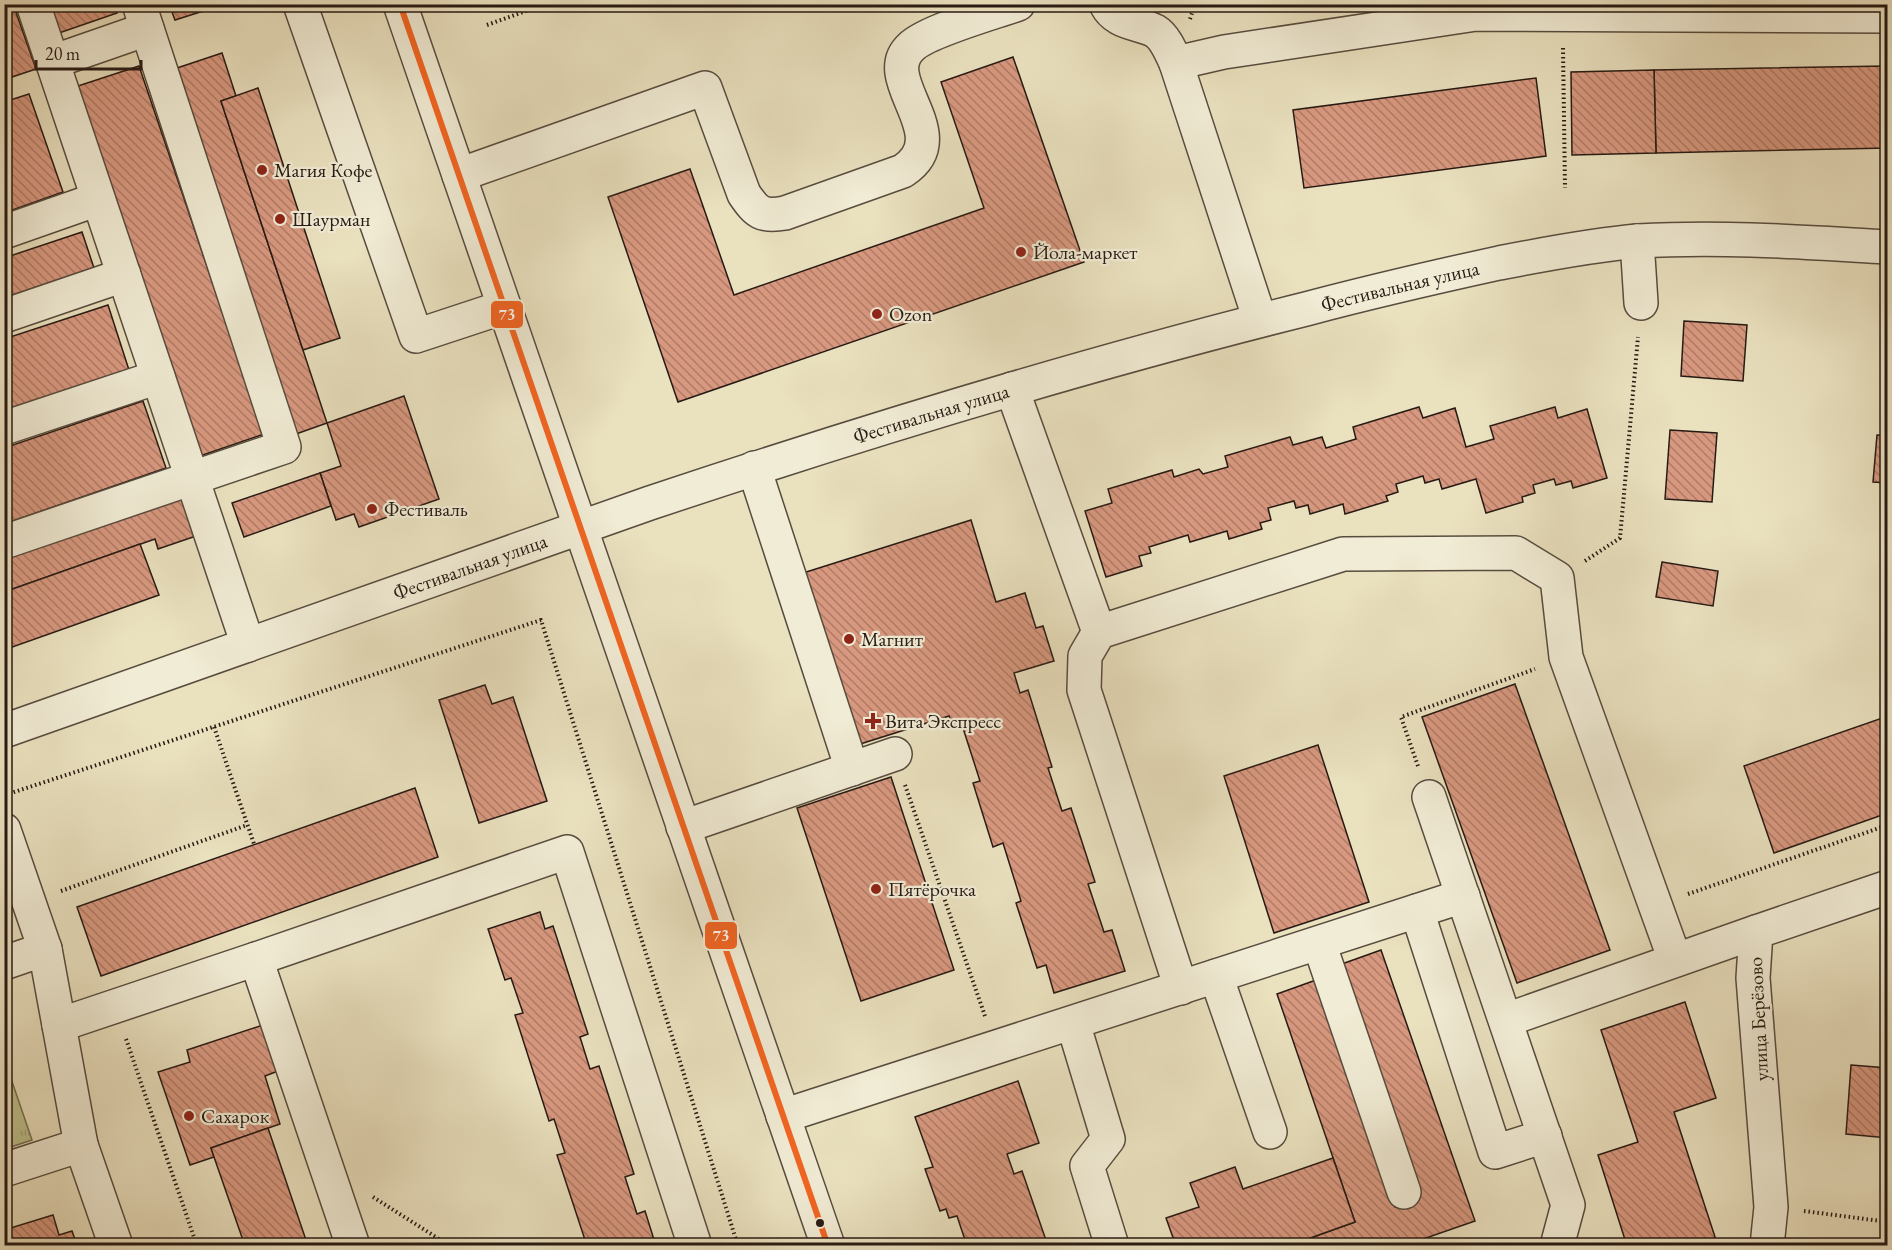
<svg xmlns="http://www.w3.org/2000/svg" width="1892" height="1250" viewBox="0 0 1892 1250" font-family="'EB Garamond',serif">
<defs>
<pattern id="grass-tufts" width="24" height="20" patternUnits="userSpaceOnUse" patternTransform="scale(1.5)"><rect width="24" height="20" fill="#bec18d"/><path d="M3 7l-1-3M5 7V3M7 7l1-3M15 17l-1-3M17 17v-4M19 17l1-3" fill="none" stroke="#a3a579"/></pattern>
<pattern id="building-back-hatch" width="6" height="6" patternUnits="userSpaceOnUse" patternTransform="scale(1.5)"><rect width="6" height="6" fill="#d8987f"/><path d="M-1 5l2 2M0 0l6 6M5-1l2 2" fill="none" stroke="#af7b67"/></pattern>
</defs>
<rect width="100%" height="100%" fill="#eae1bf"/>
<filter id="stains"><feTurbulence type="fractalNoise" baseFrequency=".00333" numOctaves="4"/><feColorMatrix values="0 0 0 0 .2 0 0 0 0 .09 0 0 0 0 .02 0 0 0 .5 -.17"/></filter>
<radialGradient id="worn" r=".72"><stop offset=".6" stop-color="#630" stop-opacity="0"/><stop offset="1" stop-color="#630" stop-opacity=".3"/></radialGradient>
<path fill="url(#grass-tufts)" stroke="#726e50" stroke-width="1.5" d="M5 1061 32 1140 5 1149H4Z"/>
<g fill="url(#building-back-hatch)" stroke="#271a14" stroke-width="1.5">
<path d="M4 4H13L36 69 9 78 4 66Z"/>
<path d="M46 4H114L117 13 56 34Z"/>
<path d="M169 4H215L216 7 175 20Z"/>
<path d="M222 53 236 96 221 101 327 423 296 434 174 69Z"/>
<path d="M1013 57 1084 262 678 402 608 197 690 169 734 295 984 208 941 82Z"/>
<path d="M139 66 264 434 200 456 75 87Z"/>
<path d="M1887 66 1888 148 1656 153 1654 70Z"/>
<path d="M1654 70 1656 153 1572 155 1571 72Z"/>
<path d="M1536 78 1546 156 1304 188 1293 110Z"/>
<path d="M258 88 340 338 303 350 221 101Z"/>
<path d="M29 94 63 192 4 213V102Z"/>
<path d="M82 232 94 268 4 298V258Z"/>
<path d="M108 305 129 370 4 413V339Z"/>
<path d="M1684 321 1747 325 1743 381 1681 376Z"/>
<path d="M404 396 439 499 359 527 354 514 336 520 320 473 341 466 327 423Z"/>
<path d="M143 401 166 468 4 524V448Z"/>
<path d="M1419 407 1423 418 1455 408 1466 447 1494 439 1490 426 1555 407 1558 418 1587 409 1607 478 1573 488 1571 481 1556 485 1554 479 1533 485 1535 493 1522 497 1523 502 1486 513 1476 479 1442 489 1439 479 1425 483 1423 476 1396 484 1398 492 1386 496 1388 501 1345 514 1343 504 1310 514 1308 505 1296 508 1294 501 1268 508 1271 520 1260 523 1262 529 1229 539 1227 531 1190 542 1188 535 1149 547 1151 553 1139 556 1142 566 1106 577 1085 511 1112 503 1108 489 1172 470 1174 477 1199 469 1203 474 1228 467 1225 456 1290 437 1293 445 1322 437 1326 448 1356 439 1353 427Z"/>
<path d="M1670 430 1717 433 1712 502 1665 499Z"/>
<path d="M1877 435 1888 436V483L1873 482Z"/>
<path d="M320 473 331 506 244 537 232 503Z"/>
<path d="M183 498 196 536 158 549 155 539 4 592V559Z"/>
<path d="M971 520 996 602 1025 593 1036 628 1043 626 1054 661 1014 673 1020 693 1028 690 1052 767 1048 768 1062 811 1071 808 1095 882 1088 884 1104 932 1112 930 1125 971 1054 993 1046 965 1037 968 1016 903 1021 901 1003 843 993 847 973 783 980 781 962 725 953 727 949 716 857 745 803 573Z"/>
<path d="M140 544 159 595 4 650V592Z"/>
<path d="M1662 562 1718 571 1713 606 1656 597Z"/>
<path d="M1515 684 1610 950 1517 983 1422 717Z"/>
<path d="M485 685 492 704 513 697 547 801 479 823 439 700Z"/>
<path d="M1888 716V813L1774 853 1744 766Z"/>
<path d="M1318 745 1369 902 1274 933 1224 776Z"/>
<path d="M891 777 954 970 861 1001 797 808Z"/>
<path d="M415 788 438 857 101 976 77 907Z"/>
<path d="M540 912 545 929 553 926 588 1034 580 1037 590 1069 599 1066 634 1174 625 1177 637 1214 645 1211 656 1246H587L557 1155 565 1153 554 1119 549 1121 515 1015 523 1013 511 978 505 980 488 929Z"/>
<path d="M1381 950 1475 1221 1403 1246H1288L1355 1222 1277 994 1316 980 1395 1207 1419 1199 1339 965Z"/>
<path d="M1685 1002 1716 1098 1674 1112 1718 1246H1627L1598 1155 1638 1142 1601 1030Z"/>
<path d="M263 1025 278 1071 265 1076 280 1124 211 1148 214 1157 190 1165 158 1072 190 1062 187 1050Z"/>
<path d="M1851 1065 1888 1068V1138L1846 1134Z"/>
<path d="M1018 1081 1039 1143 1007 1154 1014 1174 1022 1171 1048 1246H967L957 1216 949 1218 946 1209 940 1211 925 1169 933 1167 915 1117Z"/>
<path d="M268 1128 308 1246H245L214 1157 211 1148Z"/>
<path d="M1333 1158 1355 1222 1288 1246H1176L1166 1218 1199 1207 1190 1183 1235 1167 1243 1189Z"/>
<path d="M53 1215 59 1235 72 1231 77 1245 82 1243 83 1246H5L4 1230Z"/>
</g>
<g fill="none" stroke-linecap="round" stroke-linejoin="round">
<g stroke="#584c3f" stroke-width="36">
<g id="minor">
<path d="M33 4 248 645"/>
<path d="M300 4 416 336 504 307"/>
<path d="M400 4 828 1246"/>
<path d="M1106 4C1116 24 1137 22 1155 31 1165 37 1171 52 1176 63L1260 320"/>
<path d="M52 62 147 29"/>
<path d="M1176 63 1224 52 1476 14 1888 16"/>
<path d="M459 175 705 88 744 194C757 213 762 217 785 213L903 171C958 135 875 80 911 47 927 31 993 13 1018 4"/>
<path d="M4 232 98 199"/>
<path d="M1637 241 1641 303"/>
<path d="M4 316 124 275"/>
<path d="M1012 389 1099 632"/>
<path d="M4 428 158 377"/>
<path d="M754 468 852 769"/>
<path d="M4 542 284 447 139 4"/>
<path id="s1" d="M4 731 650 503C866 431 1085 364 1306 309 1370 292 1435 277 1499 263 1545 254 1592 245 1638 241 1721 236 1804 242 1888 247"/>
<path d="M1429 797 1568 1205 1557 1246"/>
<path d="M683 827 895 754"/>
<path d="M4 830 45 949"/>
<path d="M1417 911 1495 1152 1545 1136"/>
<path d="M1319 943 1404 1192"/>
<path d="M256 959 567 852 695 1246"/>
<path d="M4 963 45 949 81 1145 4 1170"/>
<path d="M1216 976 1270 1132"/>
<path d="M1181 988 1084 690 1085 656 1099 632 1343 554 1516 553 1557 578 1566 657 1675 960"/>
<path d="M1506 1020 1756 932"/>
<path d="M1073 1023 1108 1139 1087 1166 1112 1246"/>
<path d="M59 1025 256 959 353 1246"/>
<path d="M783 1116 1463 896"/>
<path d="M81 1145 116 1246"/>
<path d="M1767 1246 1771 1207 1753 978 1756 932 1888 887"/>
</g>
</g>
<g stroke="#271a14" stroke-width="4" stroke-dasharray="1.5 3" stroke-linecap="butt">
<path d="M1190 19 1195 4"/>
<path d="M487 25 546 4"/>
<path d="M1563 48 1565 188"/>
<path d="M1585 561 1620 538 1638 337"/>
<path d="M214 727 254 844"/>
<path d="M1418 766 1401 717 1535 669"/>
<path d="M905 785 985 1016"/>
<path d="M5 795 541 620 738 1246"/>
<path d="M61 891 247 825"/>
<path d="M1688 894 1888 825"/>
<path d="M126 1039 197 1246"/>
<path d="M373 1197 450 1246"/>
<path d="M1804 1211 1888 1222"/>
</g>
<use href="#minor" stroke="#f1ecd5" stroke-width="33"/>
<g stroke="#f1ecd5" stroke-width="10">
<path id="bus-1" d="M400 4 828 1246"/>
</g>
<use href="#bus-1" stroke="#f26522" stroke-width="6"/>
</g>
<g fill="#8f2418" stroke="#f1ecd5" stroke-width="2">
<circle cx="262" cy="170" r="6"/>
<circle cx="280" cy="219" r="6"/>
<circle cx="1021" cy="252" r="6"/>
<circle cx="877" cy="314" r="6"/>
<circle cx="372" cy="509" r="6"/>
<circle cx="849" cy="639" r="6"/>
<path d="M870 712h6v6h6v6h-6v6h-6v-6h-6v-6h6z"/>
<circle cx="876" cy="889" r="6"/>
<circle cx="189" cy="1116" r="6"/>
</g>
<circle fill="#271a14" stroke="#f1ecd5" stroke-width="2" cx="820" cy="1223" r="5"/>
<g text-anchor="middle" stroke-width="4.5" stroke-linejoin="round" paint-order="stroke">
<g font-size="20" fill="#271a14" stroke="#f1ecd5" text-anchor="start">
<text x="274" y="177">Магия Кофе</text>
<text x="292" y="226">Шаурман</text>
<text x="1033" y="259">Йола-маркет</text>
<text x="889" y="321">Ozon</text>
<text x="384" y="516">Фестиваль</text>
<text x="861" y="646">Магнит</text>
<text x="885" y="728">Вита Экспресс</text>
<text x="888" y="896">Пятёрочка</text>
<text x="201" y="1123">Сахарок</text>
</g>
<g font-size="20" fill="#271a14" stroke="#f1ecd5">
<text dy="7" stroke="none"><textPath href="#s1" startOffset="1466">Фестивальная улица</textPath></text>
<text dy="7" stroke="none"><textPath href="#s1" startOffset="980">Фестивальная улица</textPath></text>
<text dy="7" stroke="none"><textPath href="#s1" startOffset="494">Фестивальная улица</textPath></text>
<text transform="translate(1758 1019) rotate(-93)" y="7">улица Берёзово</text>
</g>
</g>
<g stroke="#f1ecd5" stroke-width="2">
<rect x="490" y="300" width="34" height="29" rx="6" fill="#f26522"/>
<rect x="704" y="921" width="34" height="29" rx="6" fill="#f26522"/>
</g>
<g font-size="16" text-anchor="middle" font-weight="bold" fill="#fff">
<text x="507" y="320">73</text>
<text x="721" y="941">73</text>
</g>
<rect width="1892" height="1250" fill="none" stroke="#eae1bf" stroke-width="24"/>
<rect x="6" y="6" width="1880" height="1238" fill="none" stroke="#271a14" stroke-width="3"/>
<rect x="12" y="12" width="1868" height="1226" fill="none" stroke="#271a14" stroke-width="1.5"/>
<path d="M36 60v9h105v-9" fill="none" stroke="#271a14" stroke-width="3"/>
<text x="45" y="60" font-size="18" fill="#271a14" stroke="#f1ecd5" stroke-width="4.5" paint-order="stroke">20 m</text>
<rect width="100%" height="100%" filter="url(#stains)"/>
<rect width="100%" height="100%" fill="url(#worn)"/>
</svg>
